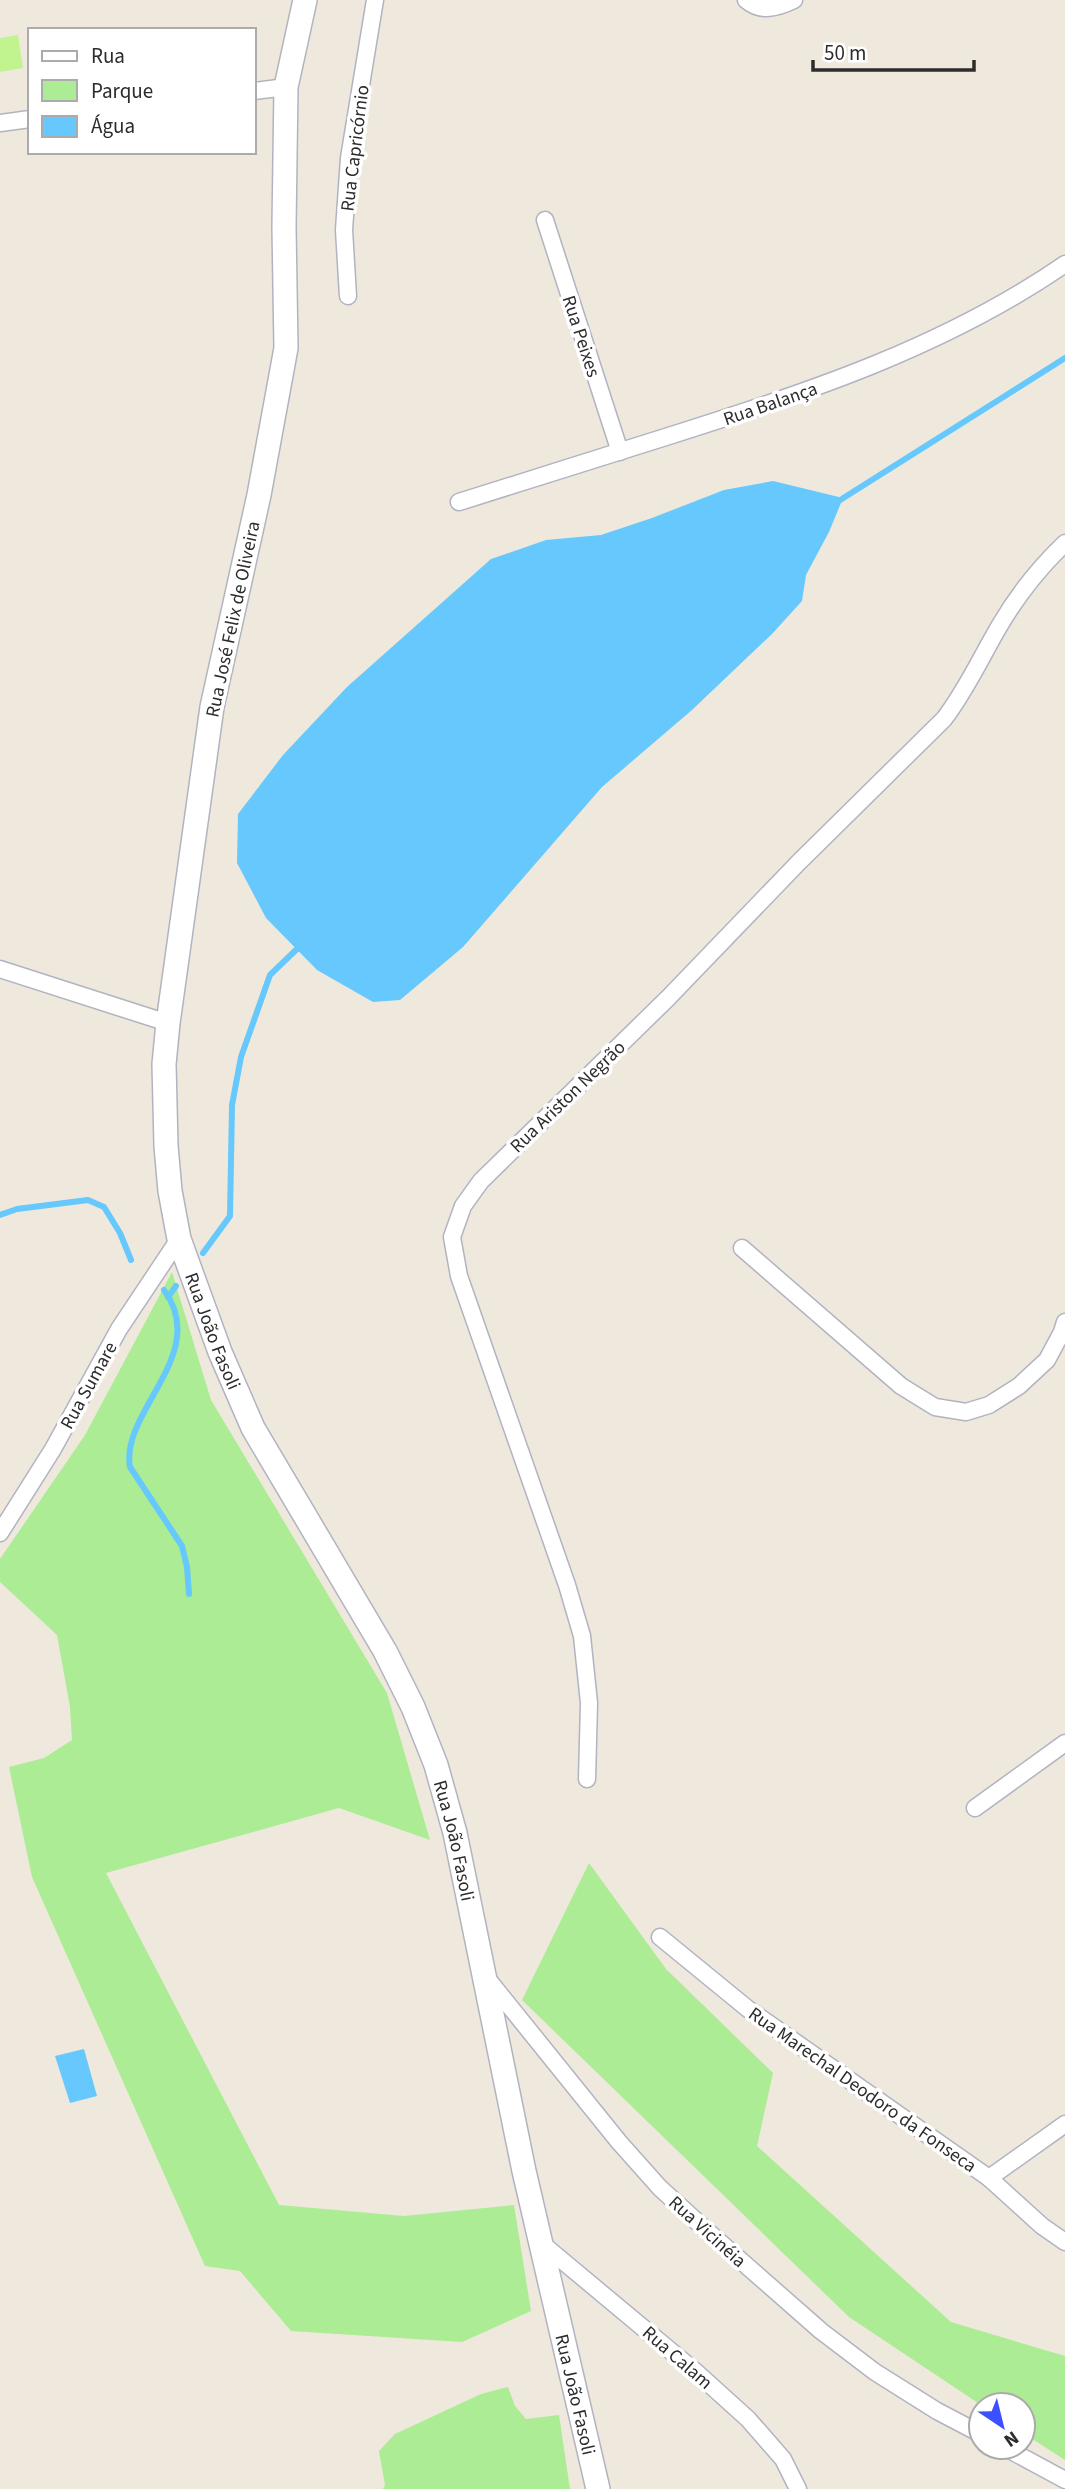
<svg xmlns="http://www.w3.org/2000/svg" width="1065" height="2489" viewBox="0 0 1065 2489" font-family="'Source Sans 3',sans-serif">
<rect width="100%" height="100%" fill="#efe9dd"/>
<g fill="#abec94">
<path d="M172 1272 211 1400 387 1693 430 1840 339 1808 106 1873 279 2205 404 2216 514 2205 531 2311 462 2342 291 2331 240 2271 205 2266 32 1877 9 1767 44 1758 72 1740 70 1707 57 1635 0 1582V1559L85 1435Z"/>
<path d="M589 1863 666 1969 773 2073 757 2146 951 2322 1065 2356V2460L1023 2433V2405H981L849 2317 522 2000Z"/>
<path d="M508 2387 515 2406 526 2419 559 2415 570 2489H383L385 2485 379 2451 395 2434 481 2394Z"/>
</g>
<path fill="#c1f48f" d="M18 35 23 68 0 72V38Z"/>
<g fill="#66c8fc">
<path d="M773 481 843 498 829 532 806 575 802 601 772 634 692 710 602 787 463 947 400 1000 373 1002 317 970 266 918 237 863 238 814 283 755 347 687 491 559 546 540 601 535 652 518 724 490Z"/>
<path d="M84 2049 97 2096 70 2103 55 2056Z"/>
</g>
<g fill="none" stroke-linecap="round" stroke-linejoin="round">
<g stroke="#66c8fc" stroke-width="6">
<path d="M837 502 1065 358"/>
<path d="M0 1215 17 1209 88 1200 104 1207 120 1233 131 1260"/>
<path d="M203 1253 230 1216 232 1105 241 1057 270 975 300 946"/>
<path d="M164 1290C211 1354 120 1411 130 1467L182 1546 187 1567 189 1594"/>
<path d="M168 1297 176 1286"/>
</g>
<g stroke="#b1b3c1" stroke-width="19">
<g id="minor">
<path d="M746 0C761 13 777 8 794 0"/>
<path d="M254 91 286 87"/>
<path d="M0 123 30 119"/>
<path d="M545 220 620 452"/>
<path d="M348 296 344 230 349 158 375 0"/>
<path d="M459 502C530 480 601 457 672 435 809 392 946 346 1065 264"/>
<path d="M0 969 168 1023"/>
<path d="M742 1248 901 1386 935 1407 966 1412 989 1405 1019 1386 1047 1360 1062 1332 1065 1322"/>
<path d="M0 1533 53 1449 119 1329 179 1239"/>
<path d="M587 1779 589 1703 582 1636 567 1585 459 1276 452 1237 463 1206 481 1181 668 998 799 862 944 719C967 689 981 657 1000 625 1017 596 1041 566 1065 543"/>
<path d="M975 1808 1065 1743"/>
<path d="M660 1937 748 2009 989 2178 1042 2226 1065 2242"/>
<path d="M486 1977 619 2142 660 2188 706 2230 821 2331 875 2372 937 2411 981 2434"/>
<path d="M989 2178 1065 2124"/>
<path d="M540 2242 696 2372 748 2419 783 2459 798 2489"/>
<path d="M1004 2447 1065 2480"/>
</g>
</g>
<g stroke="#b1b3c1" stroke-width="26">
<g id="secondary">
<path id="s1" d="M305 0 286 87 284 227 286 348 259 495 212 707 168 1023 164 1064 166 1146 170 1191 179 1239 220 1352 253 1428 385 1651 413 1707 436 1765 455 1833 524 2171 598 2489"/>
</g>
</g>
<use href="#minor" stroke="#fff" stroke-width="16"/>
<use href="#secondary" stroke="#fff" stroke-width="23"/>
</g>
<g text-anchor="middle" stroke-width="7" stroke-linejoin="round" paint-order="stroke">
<g font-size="19" fill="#2c2c2c" stroke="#fff">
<text transform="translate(354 148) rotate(-83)" y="7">Rua Capricórnio</text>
<text transform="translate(582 336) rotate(72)" y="7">Rua Peixes</text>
<text transform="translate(770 403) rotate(-19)" y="7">Rua Balança</text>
<text transform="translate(232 619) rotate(-78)" y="7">Rua José Felix de Oliveira</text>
<text transform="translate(567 1096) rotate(-44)" y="7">Rua Ariston Negrão</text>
<text dy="7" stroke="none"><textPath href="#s1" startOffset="1351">Rua João Fasoli</textPath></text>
<text transform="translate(88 1385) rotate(-61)" y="7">Rua Sumare</text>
<text dy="7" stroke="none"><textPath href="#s1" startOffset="1918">Rua João Fasoli</textPath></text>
<text transform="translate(863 2089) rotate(35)" y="7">Rua Marechal Deodoro da Fonseca</text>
<text transform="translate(708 2231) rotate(42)" y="7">Rua Vicinéia</text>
<text transform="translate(678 2357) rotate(41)" y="7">Rua Calam</text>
<text dy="7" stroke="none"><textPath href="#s1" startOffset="2485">Rua João Fasoli</textPath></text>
</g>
</g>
<rect x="28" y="28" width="228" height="126" fill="#ffffff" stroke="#ababab" stroke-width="2"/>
<rect x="42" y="51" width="35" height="10" fill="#ffffff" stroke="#ababab" stroke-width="2"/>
<text x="91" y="63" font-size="21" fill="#2c2c2c">Rua</text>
<rect x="42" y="80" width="35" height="21" fill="#abec94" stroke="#ababab" stroke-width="2"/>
<text x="91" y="98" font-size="21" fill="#2c2c2c">Parque</text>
<rect x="42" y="116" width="35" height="21" fill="#66c8fc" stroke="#ababab" stroke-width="2"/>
<text x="91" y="133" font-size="21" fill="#2c2c2c">Água</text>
<g transform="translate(1002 2426) rotate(145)"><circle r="33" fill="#ffffff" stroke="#ababab" stroke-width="2"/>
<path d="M0-5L12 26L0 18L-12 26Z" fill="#3b50ff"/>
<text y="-10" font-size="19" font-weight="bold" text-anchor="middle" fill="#2c2c2c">N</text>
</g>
<path d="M813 60v10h161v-10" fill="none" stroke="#2c2c2c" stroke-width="3.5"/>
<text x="824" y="60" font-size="21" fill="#2c2c2c" stroke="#ffffff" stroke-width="5" paint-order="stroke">50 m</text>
</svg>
